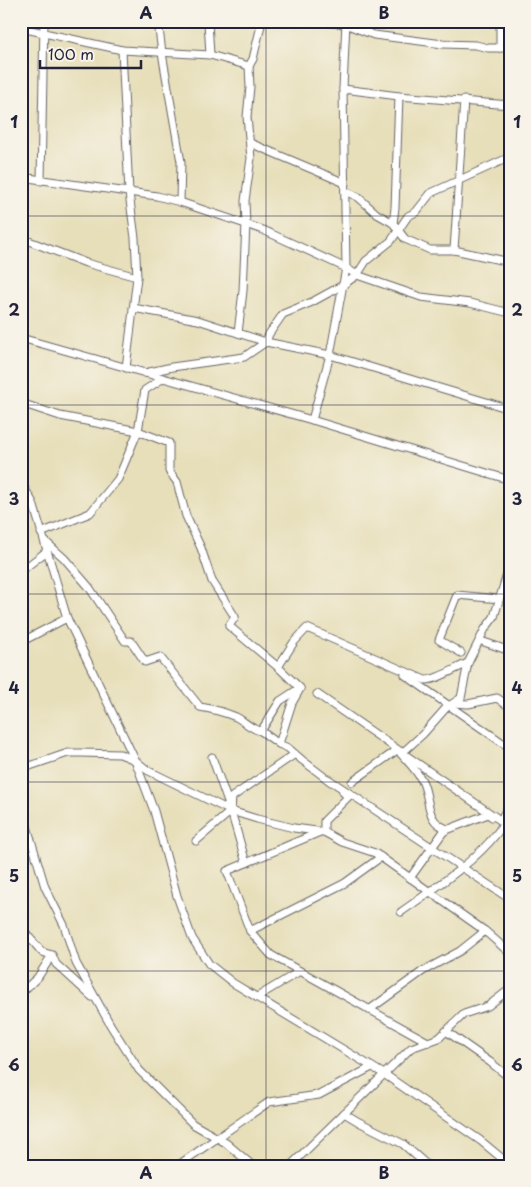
<svg xmlns="http://www.w3.org/2000/svg" width="531" height="1187" viewBox="0 0 531 1187" font-family="'Playpen Sans',sans-serif">
<rect width="100%" height="100%" fill="#f7f3e8"/>
<filter id="ink" filterUnits="userSpaceOnUse"><feTurbulence type="fractalNoise" baseFrequency=".02" numOctaves="2"/><feDisplacementMap in="SourceGraphic" scale="10" xChannelSelector="R" yChannelSelector="G"/><feConvolveMatrix kernelMatrix="1 2 1 2 8 2 1 2 1" color-interpolation-filters="sRGB"/></filter>
<filter id="wash" filterUnits="userSpaceOnUse"><feTurbulence type="fractalNoise" baseFrequency=".0096" numOctaves="4" result="noise"/><feDisplacementMap in="SourceGraphic" scale="20" xChannelSelector="R" yChannelSelector="G"/><feGaussianBlur stdDeviation="1.12" result="paint"/><feColorMatrix in="noise" values="0 0 0 0 0 0 0 0 0 0 0 0 0 0 0 0 0 1.4 0 .05"/><feComposite in="paint" operator="in"/></filter>
<g filter="url(#wash)">
<rect width="100%" height="100%" fill="#e7dfba"/>
</g>
<g filter="url(#ink)">
<g fill="none" stroke-linecap="round" stroke-linejoin="round">
<g stroke="#676467" stroke-width="9">
<g id="minor">
<path d="M158 21 162 53 181 162 180 202"/>
<path d="M208 21 210 55"/>
<path d="M308 21 345 24 374 35 443 44 476 45 488 48H500"/>
<path d="M500 21V48H510"/>
<path d="M21 28 122 50 210 55 249 66 253 59 262 21"/>
<path d="M122 50 129 193 135 238 137 277 126 368"/>
<path d="M343 89 399 96 510 105"/>
<path d="M250 143 345 183"/>
<path d="M21 177 157 196 180 202 263 230 346 268 357 275 421 297 470 303 510 313"/>
<path d="M41 181 44 21"/>
<path d="M345 191 358 197 377 214 393 223 405 239 430 250H454L510 262"/>
<path d="M393 223 395 208 399 96"/>
<path d="M21 238 86 263 137 277"/>
<path d="M454 250 464 100"/>
<path d="M133 308 198 320 266 342 269 334 283 314 312 302 343 285 357 275 366 261 391 241 408 216 416 212 431 193 510 157"/>
<path d="M238 333 243 291 246 224 245 201 251 158 247 117 250 87 249 66"/>
<path d="M21 338 312 420 510 480"/>
<path d="M145 373 172 367 244 357 266 342 330 355 510 409"/>
<path d="M162 379 145 390 138 431 169 443V471L177 482 186 516 201 548 212 581 235 617 229 626 278 667 294 642 307 628 425 680C435 681 458 667 468 663"/>
<path d="M21 403 60 416 138 431 118 479 90 513 41 533"/>
<path d="M312 420 330 355 346 268 343 89 346 21"/>
<path d="M21 482 33 503 67 618 135 760 154 811 177 896 192 938 209 964 233 983 384 1074 481 1141 510 1165"/>
<path d="M45 541 64 558 89 587 125 641H131L145 662 160 657 200 707C213 709 224 712 236 717 244 721 252 730 261 731L280 701 300 688 278 667"/>
<path d="M21 571 47 551"/>
<path d="M21 642 67 618"/>
<path d="M484 642 510 651"/>
<path d="M461 653 439 640 457 595 499 599"/>
<path d="M405 675 510 748"/>
<path d="M300 689 292 703 279 744 288 748 302 760 331 782"/>
<path d="M317 694 510 827"/>
<path d="M454 703 468 704 497 698 510 707"/>
<path d="M261 731 279 744"/>
<path d="M212 757 231 811 246 863"/>
<path d="M21 769 68 753H80L120 754 135 760 147 770 231 811 257 819 294 828 324 832 342 842 375 853 485 931 510 953"/>
<path d="M328 779 510 899"/>
<path d="M352 782 397 750"/>
<path d="M21 806 45 887 64 925 76 963 111 1026 139 1070 193 1124 226 1143 253 1166"/>
<path d="M503 816 510 803"/>
<path d="M444 831 448 829C425 822 431 802 423 783 418 771 409 763 401 754L423 734 446 708 461 698 468 663 485 629 494 617 508 571 510 549"/>
<path d="M324 832V821L348 797 343 792"/>
<path d="M196 841 231 811 232 797 295 754"/>
<path d="M410 878 444 831 488 814 492 817"/>
<path d="M401 912C432 890 474 863 497 833 502 826 506 819 510 813"/>
<path d="M21 928 42 952 52 955 56 964 92 997"/>
<path d="M250 931 345 883 381 857"/>
<path d="M300 971 271 955 250 931 227 871 320 832"/>
<path d="M21 993 38 977 52 955"/>
<path d="M257 997 300 971 428 1042"/>
<path d="M369 1010 423 971 460 951 485 931"/>
<path d="M446 1031 490 1062 510 1078"/>
<path d="M344 1113 359 1122 403 1144 428 1166"/>
<path d="M21 1162 30 1166"/>
<path d="M177 1166 269 1102 319 1095 372 1067"/>
<path d="M290 1166 411 1048 439 1038 464 1014 488 1006 510 989"/>
</g>
</g>
<use href="#minor" stroke="#fff" stroke-width="7"/>
</g>
</g>
<path fill="none" stroke="#22223b" stroke-width="1" stroke-opacity="0.55" d="M266 21V1166M21 216H510M21 405H510M21 594H510M21 782H510M21 971H510"/>
<rect width="531" height="1187" fill="none" stroke="#f7f3e8" stroke-width="55"/>
<path d="M40 60v8h101v-8" fill="none" stroke="#22223b" stroke-width="2.5"/>
<text x="48" y="60" font-size="15" fill="#22223b" stroke="#f7f3e8" stroke-width="4" paint-order="stroke">100 m</text>
<rect x="28" y="28" width="476" height="1132" fill="none" stroke="#22223b" stroke-width="2"/>
<g font-size="16" text-anchor="middle" font-weight="bold" fill="#22223b">
<text x="146" y="19">A</text>
<text x="384" y="19">B</text>
<text x="14" y="128">1</text>
<text x="517" y="128">1</text>
<text x="14" y="316">2</text>
<text x="517" y="316">2</text>
<text x="14" y="505">3</text>
<text x="517" y="505">3</text>
<text x="14" y="694">4</text>
<text x="517" y="694">4</text>
<text x="14" y="882">5</text>
<text x="517" y="882">5</text>
<text x="14" y="1071">6</text>
<text x="517" y="1071">6</text>
<text x="146" y="1179">A</text>
<text x="384" y="1179">B</text>
</g>
</svg>
